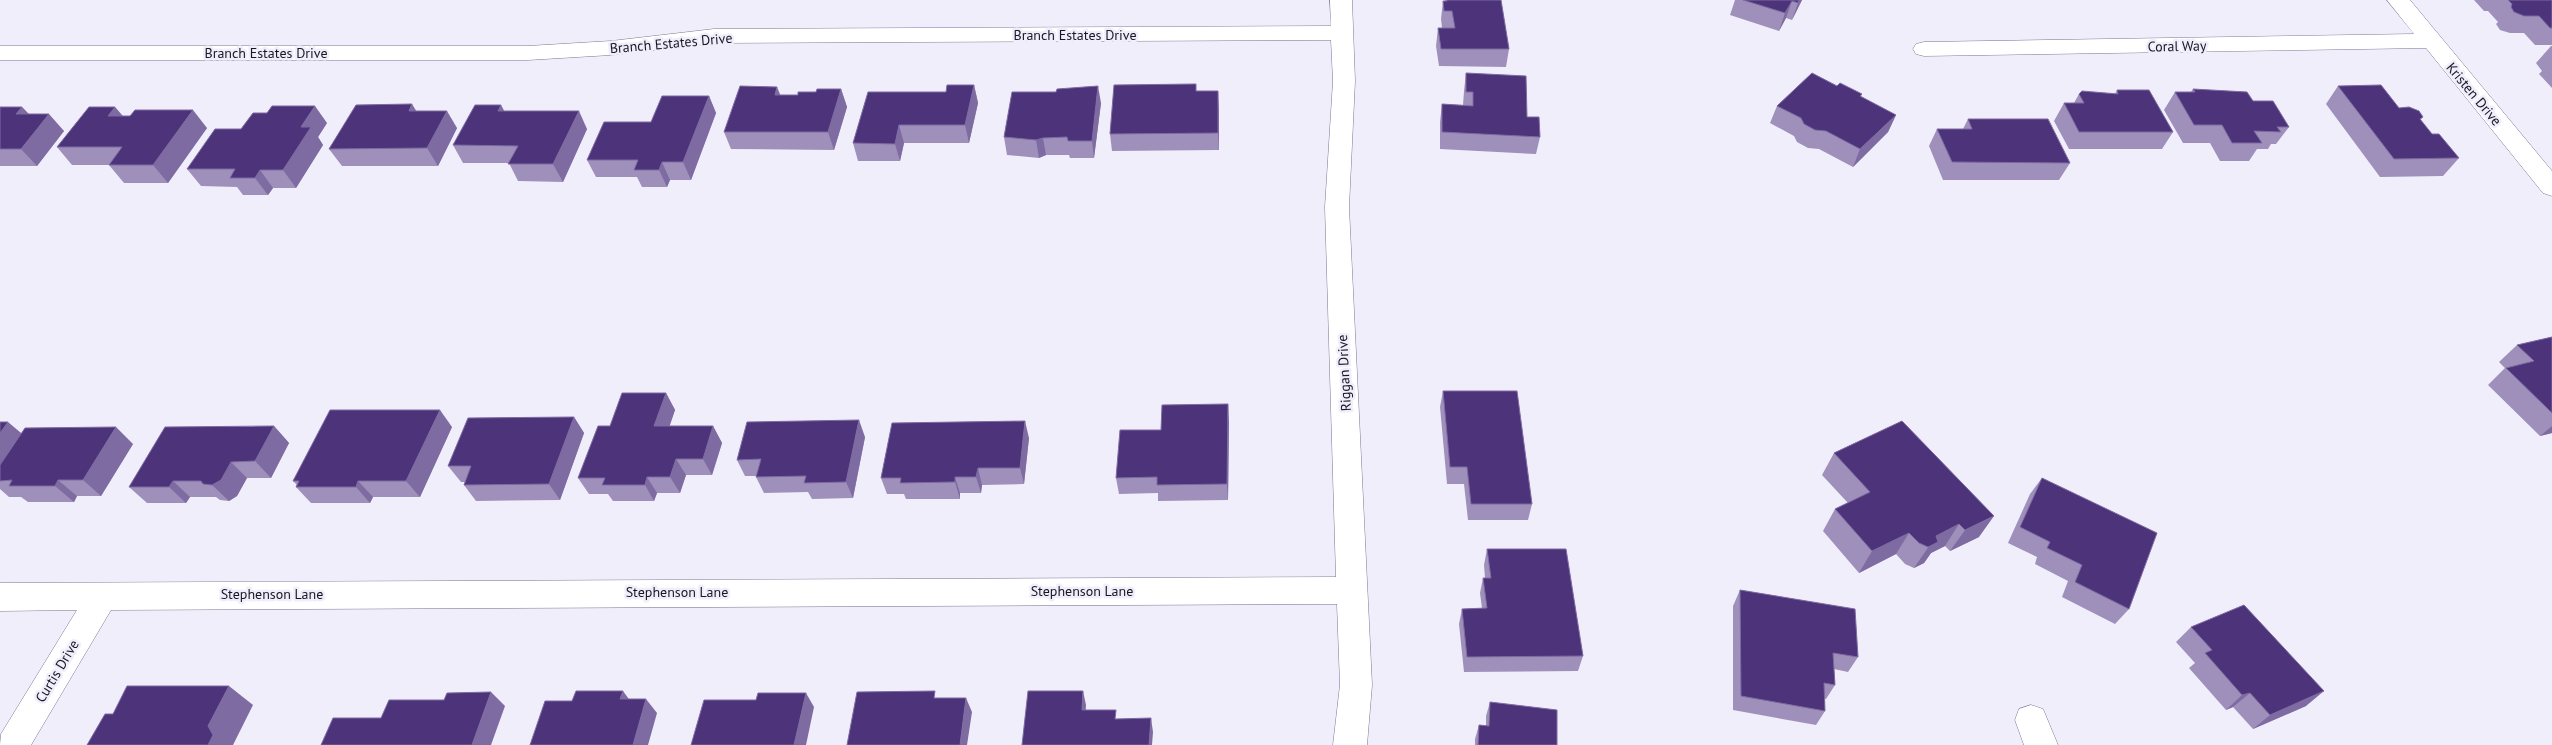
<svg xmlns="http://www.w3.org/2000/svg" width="2552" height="745" viewBox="0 0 2552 745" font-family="'PT Sans',sans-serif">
<rect width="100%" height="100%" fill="#f1eefc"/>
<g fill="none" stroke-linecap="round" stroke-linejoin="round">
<g stroke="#7e7594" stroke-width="1">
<g id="minor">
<path d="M1330 0H1352L1355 81 1349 207 1372 685 1367 745H1333L1340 685 1337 604 111 610 31 745H0L1 734 77 610 0 611V583L1336 577 1325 207 1333 81 1331 40 714 43 611 55 528 60H0V46H528L611 41 714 29 1331 26Z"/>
<path d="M2387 0H2410L2552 171V196L2543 193 2426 48 1924 56 1916 54 1913 49 1916 44 1924 42 2414 34Z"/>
<path d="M2031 705 2043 709 2058 745H2024L2015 720 2019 709Z"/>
</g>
</g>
<use href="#minor" fill="#fff" fill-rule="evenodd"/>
</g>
<g fill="#9f90bb">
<path d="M1445 0H1501L1509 49 1506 67 1439 66 1436 46 1438 28H1442L1441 19 1443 1H1445Z"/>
<path d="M1735 0H1802L1792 20 1786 18 1779 31 1730 15Z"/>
<path d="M2474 0H2552V45H2535L2524 33H2510L2500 30 2496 24 2498 22 2488 11H2484Z"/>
<path d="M2551 46H2552V88L2539 74 2542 71 2536 63Z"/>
<path d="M1466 73 1527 117 1540 137 1536 154 1440 149V122L1442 104 1463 105 1464 91Z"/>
<path d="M974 85 978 103 969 143H904L900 161H858L853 143 946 92Z"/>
<path d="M2338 86 2423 117 2420 120 2432 134 2459 158 2443 176 2380 177 2326 104Z"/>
<path d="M841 89 847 107 834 150 731 149 724 132 780 95H798Z"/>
<path d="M2193 89 2253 101 2289 127 2276 144H2271L2268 149H2257L2249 161H2220L2210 143H2183L2164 110 2175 92H2191Z"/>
<path d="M2117 90 2173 132 2162 149H2069L2054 121 2064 103H2074L2079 94H2115Z"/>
<path d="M1196 91 1219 109V150L1112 151 1110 134Z"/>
<path d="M1862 94 1861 97 1896 115 1888 132 1853 167 1819 149 1808 148 1797 142 1794 136 1770 123 1777 106Z"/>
<path d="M709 96 716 113 691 180H670L667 187H642L637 177H596L587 160 651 122Z"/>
<path d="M1101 103 1094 158H1070L1069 155H1046L1039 158 1007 155 1004 137Z"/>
<path d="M501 105 504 111 587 129 563 182 518 181 509 163H463L453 145Z"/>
<path d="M0 107H22L29 114 64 131 37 166H0Z"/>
<path d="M115 107 123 116 207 128 168 183H124L109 165H72L57 147Z"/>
<path d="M416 111 457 128 438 166H342L329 149Z"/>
<path d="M1968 119 2070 163 2059 180H1943L1929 146 1937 129H1963Z"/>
<path d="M327 123 318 137 323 145 296 188H273L268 195H243L237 187 201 186 187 169Z"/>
<path d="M2552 337V433L2540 436 2488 385 2505 368 2499 362 2517 345Z"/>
<path d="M1443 391 1532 504 1528 520H1468L1464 484H1447L1440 407Z"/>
<path d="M666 393 675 410 669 426H713L722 443 712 475H686L680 493H657L654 501H613L608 494H589L578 478 610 426Z"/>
<path d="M574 417 584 433 560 500 476 501 464 485 465 482H461L448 466Z"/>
<path d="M1229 421 1228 500 1158 501V493L1119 494 1116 478 1161 430Z"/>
<path d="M1902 421 1979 537 1950 551 1945 546 1931 553 1924 563 1914 568 1905 564 1896 554 1859 573 1823 531 1835 509 1848 503 1822 475 1834 453Z"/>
<path d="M0 422 21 434 133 444 101 496H77L74 502H28L21 497H9L0 489Z"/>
<path d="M274 426 289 443 271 478H247L237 496 229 501 220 500 216 497H190L186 503H147L129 487Z"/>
<path d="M452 427 420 497H373L370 503H311L296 487 297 485 293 481Z"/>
<path d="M865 437 853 498 812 499 808 492 764 493 756 477 757 476H745L737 460Z"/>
<path d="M1029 438 1024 484 982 485 981 493H960V499H906L904 494H887L881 478Z"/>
<path d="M2042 478 2129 609 2115 624 2062 597 2068 581 2035 564 2037 557 2008 543 2030 494Z"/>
<path d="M1487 549 1583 656 1578 671 1464 672 1459 624 1462 609 1482 608 1480 593 1483 578H1485L1484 565Z"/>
<path d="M1740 590 1858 657 1848 672 1834 669 1835 685 1826 699H1825V711L1816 725 1733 710V606Z"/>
<path d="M2191 627 2306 706 2253 729 2233 707 2226 710 2189 668 2195 663 2176 642Z"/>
<path d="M1490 702 1557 745H1475V739L1479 725 1486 726V716Z"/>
</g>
<g fill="#7e6ba1">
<path d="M1799 0H1802L1792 20 1798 3Z"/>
<path d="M1792 1 1786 18 1779 31 1785 13Z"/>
<path d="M974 85 978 103 969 143 965 125Z"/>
<path d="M1098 86 1101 103 1094 158 1092 141Z"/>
<path d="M777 87 784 104 775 95Z"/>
<path d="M841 89 847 107 834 150 828 132Z"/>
<path d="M1218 91 1219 109V150L1218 133Z"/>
<path d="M709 96 716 113 691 180 683 162Z"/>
<path d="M412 104 423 122 409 111Z"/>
<path d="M501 105 510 122 498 111Z"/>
<path d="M315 106 327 123 318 137 323 145 296 188 283 170 301 127Z"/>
<path d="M22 107 38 124 16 114Z"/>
<path d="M115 107 129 124 108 116Z"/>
<path d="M193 110 207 128 168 183 153 165Z"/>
<path d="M447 111 457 128 438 166 427 148Z"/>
<path d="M579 111 587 129 563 182 553 164Z"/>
<path d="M49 114 64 131 37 166 21 149Z"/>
<path d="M1896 115 1888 132 1853 167 1860 149Z"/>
<path d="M899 125 904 143 900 161 895 144Z"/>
<path d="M1043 138 1046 155 1039 158 1036 140Z"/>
<path d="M662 162 670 180 667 187 659 170Z"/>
<path d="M260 170 273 188 268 195 255 178Z"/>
<path d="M666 393 675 410 664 443 654 426Z"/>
<path d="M1228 404 1229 421 1228 500 1227 484Z"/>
<path d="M440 410 452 427 420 497 406 481Z"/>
<path d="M574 417 584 433 560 500 549 484Z"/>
<path d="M859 420 865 437 853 498 846 482Z"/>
<path d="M1025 421 1029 438 1024 484 1020 468Z"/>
<path d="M8 422 27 438 0 479V433Z"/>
<path d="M274 426 289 443 271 478 255 461Z"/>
<path d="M713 426 722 443 712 475 703 459Z"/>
<path d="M2552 426V433L2540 436Z"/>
<path d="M116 427 133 444 101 496 83 480Z"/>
<path d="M676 459 686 475 680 493 670 477Z"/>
<path d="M231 462 247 478 237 496 229 501 212 485Z"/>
<path d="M978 468 982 485 981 493 976 477Z"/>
<path d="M647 477 657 493 654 501 645 485Z"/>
<path d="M955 477 960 493V499L955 482Z"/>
<path d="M58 480 77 496 74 502 55 486Z"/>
<path d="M173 481 190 497 186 503 169 487Z"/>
<path d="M358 481 373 497 370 503 356 487Z"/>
<path d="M1994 516 1979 537 1950 551 1965 530Z"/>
<path d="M1959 524 1945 546 1931 553 1924 563 1914 568 1936 536Z"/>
<path d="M1909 533 1896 554 1859 573 1872 551Z"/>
<path d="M229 686 253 705 233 745H208V726Z"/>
<path d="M623 691 634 706 620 699Z"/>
<path d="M1083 691 1086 705 1085 724 1082 710Z"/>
<path d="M2324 691 2306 706 2253 729 2270 715Z"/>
<path d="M491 692 505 706 491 745H472Z"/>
<path d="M806 693 814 707 806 745H794Z"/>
<path d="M2250 693 2233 707 2226 710 2242 695Z"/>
<path d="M966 698 972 712 967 745H960Z"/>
<path d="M646 699 657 713 648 745H633Z"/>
<path d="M1151 718 1153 732 1152 745H1149Z"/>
</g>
<g fill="#4d337a" stroke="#7e6ba1">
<path d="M1447 0H1501L1509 49H1441L1438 28H1455L1452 11H1444L1443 1H1447Z"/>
<path d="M1743 0H1799L1798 3 1792 1 1785 13Z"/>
<path d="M2508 0H2552V28H2550L2539 16H2524L2514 12 2511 7 2512 4Z"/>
<path d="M1466 73 1526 76 1527 117H1539L1540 137 1442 132V104L1473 106V92H1466Z"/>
<path d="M1812 73 1837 86 1840 83 1862 94 1860 96 1896 115 1860 149 1826 131 1815 130 1804 124 1801 118 1777 106Z"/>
<path d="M1196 84V91H1218V133L1110 134 1114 85Z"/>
<path d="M947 85H974L965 125H899L895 144 853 143 868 92H946Z"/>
<path d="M2381 85 2399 108 2409 107 2419 111 2423 117 2420 119 2432 134H2439L2459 158 2394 159 2338 86Z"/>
<path d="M740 86 777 87 775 95H798V92H816L817 89H841L828 132H724Z"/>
<path d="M1098 86 1092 141H1068L1067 137 1043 138 1036 140 1004 137 1012 92H1056L1057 89Z"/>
<path d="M2193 89 2247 92 2253 101H2273L2289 127H2277L2281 132 2254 131 2262 143H2232L2222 125H2194L2175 92H2195Z"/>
<path d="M2117 90H2149L2173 132H2079L2064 103H2084L2079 94 2082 91 2118 94Z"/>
<path d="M662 96H709L683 162H662L659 170H634L638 160H587L604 122H651Z"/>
<path d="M412 104 409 111H447L427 148 329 149 356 105Z"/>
<path d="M475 105H501L498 111H579L553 164H508L518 146 453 145Z"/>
<path d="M272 106H315L301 127H311L283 170H260L255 178H230L235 169H187L215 129H241L253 113H267Z"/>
<path d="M0 107H22L16 114H49L21 149H0Z"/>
<path d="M89 107H115L108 116H130L135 110H193L153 165H109L122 147H57Z"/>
<path d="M1968 119H2048L2070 163 1952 162 1937 129H1972Z"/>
<path d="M2552 337V413L2506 368 2534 361 2517 345Z"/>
<path d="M1443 391H1517L1532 504H1471L1467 467H1450Z"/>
<path d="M622 393H666L654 426H713L703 459H676L670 477H647L645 485H602L605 478H578L598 426H610Z"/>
<path d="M1228 404 1227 484 1157 485V477L1116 478 1120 430H1161L1162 405Z"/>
<path d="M330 410H440L406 481H358L356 487H296L299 481H293Z"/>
<path d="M574 417 549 484 464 485 471 466H448L468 418Z"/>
<path d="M859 420 846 482 804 483 806 476 756 477 761 459 737 460 747 422Z"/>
<path d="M1025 421 1020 468H978L976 477H955V482L900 483 901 478H881L892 423Z"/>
<path d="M1902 421 1994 516 1965 530 1959 524 1936 536 1938 542 1928 547 1919 543 1909 533 1872 551 1835 509 1870 492 1834 453Z"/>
<path d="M0 422H8L0 433Z"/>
<path d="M274 426 255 461 231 462 221 480 212 485 203 484 201 481H173L169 487H129L165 427Z"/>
<path d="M116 427 83 480H58L55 486H9L12 480 0 481V465L25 428Z"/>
<path d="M2042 478 2157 533 2129 609 2075 582 2082 565 2047 548 2050 542 2020 527Z"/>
<path d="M1487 549H1566L1583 656 1467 657 1462 609 1487 608 1483 578H1491Z"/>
<path d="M1740 590 1855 609 1858 657 1833 653 1835 685 1824 683 1825 711 1741 696Z"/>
<path d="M2244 605 2324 691 2270 715 2250 693 2242 695 2205 653 2212 650 2191 627Z"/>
<path d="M127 686H229L208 726 213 735 208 745H87L105 714H113Z"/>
<path d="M576 691H623L620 699H646L633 745H530L545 701H572Z"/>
<path d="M935 691 934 698H966L960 745H847L857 692Z"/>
<path d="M1028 691H1083L1082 710H1116L1115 719 1151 718 1149 745H1022Z"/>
<path d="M491 692 472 745H321L333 718H381L389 700H444L447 693Z"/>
<path d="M758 693H806L794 745H691L704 700H756Z"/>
<path d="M1490 702 1557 710V745H1478L1479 725 1489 726Z"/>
</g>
<g text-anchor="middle" stroke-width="5" stroke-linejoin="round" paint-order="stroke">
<g font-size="14" fill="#1a1622" stroke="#f1eefc">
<text x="1075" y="40">Branch Estates Drive</text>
<text transform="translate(671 43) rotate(-5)" y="5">Branch Estates Drive</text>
<text transform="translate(2177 46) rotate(-1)" y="5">Coral Way</text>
<text x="266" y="58">Branch Estates Drive</text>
<text transform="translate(2474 94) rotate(50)" y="5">Kristen Drive</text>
<text transform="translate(1344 373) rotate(-93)" y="5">Riggan Drive</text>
<text x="1082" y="596">Stephenson Lane</text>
<text x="677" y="597">Stephenson Lane</text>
<text x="272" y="599">Stephenson Lane</text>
<text transform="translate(57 671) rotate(-59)" y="5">Curtis Drive</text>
</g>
</g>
</svg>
